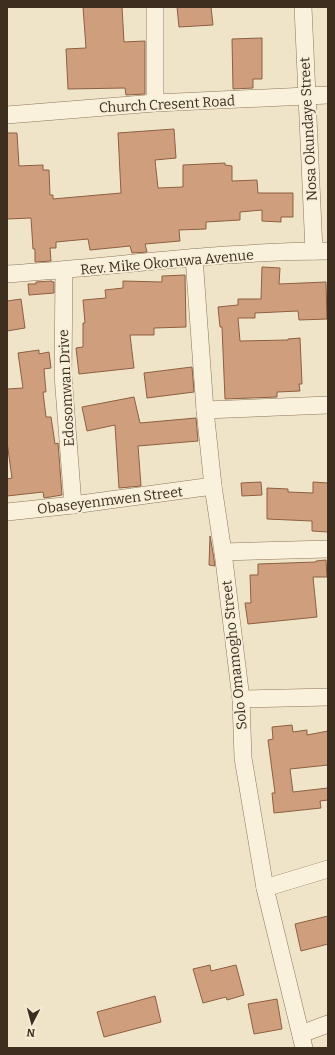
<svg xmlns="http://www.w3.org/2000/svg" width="335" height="1055" viewBox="0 0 335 1055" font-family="Bitter,serif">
<rect width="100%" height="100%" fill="#f0e4c8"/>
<g fill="#cf9f7d" stroke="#8d5f41">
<path d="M83 7H122L124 42 145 41V94L126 95 125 88 68 89 66 49 86 48Z"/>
<path d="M177 7H211L213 25 179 27Z"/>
<path d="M262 38V79H253V88L233 89 232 39Z"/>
<path d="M174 129 176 158 155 160 158 188 183 187V165L225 163V165L232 166V181L257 180 258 193H293V217H281V222L262 221V210L240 212V220L206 222V229L179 230 180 241 145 244 147 252 132 253 130 246 90 250 88 239 56 242V248H50L51 261 35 262V249H33L31 218 7 219V133H17L19 166 43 165V170H49L50 195H53V199L121 193 118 133Z"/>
<path d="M262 267 280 268 279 284 326 282 327 319 299 320 298 311 255 313V318H238L240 341 288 340V339L300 338 302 384H299L300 391 277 392V397L225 399 222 327H220L218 307 238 305V299H261Z"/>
<path d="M185 275 186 327 154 328V335H130L134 368 79 374 76 348 83 347V323H85L83 300 106 298 105 290 123 288V281L162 282V276Z"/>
<path d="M52 281V282H54V293L29 295 28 284H36V282Z"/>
<path d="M21 299 25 328 7 331V301Z"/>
<path d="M39 350V354L49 352 51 368 44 369 46 392H43L46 417H51L55 444 58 443 62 495 44 498 43 492 7 496V479L12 478 7 442V389L23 388 18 353Z"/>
<path d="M192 367 194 392 147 398 144 373Z"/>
<path d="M134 397 140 423 196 418 198 441 138 446 141 486 119 488 115 425 87 431 82 407Z"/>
<path d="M261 482 262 495 242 496 241 483Z"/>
<path d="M313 482 328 483V532L312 531V521L267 519V488L288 489V492L313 493Z"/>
<path d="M210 536 213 553 215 566 209 565Z"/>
<path d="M326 560 327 577H313L317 617 248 624 245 603H251L250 575H258V564L316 562V561Z"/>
<path d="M292 725 293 732 307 730V735L328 731V765L290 769 293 792 328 788V800L320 801 321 808 274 813 272 793H275L268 740 273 739 272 727Z"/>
<path d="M328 916V944L301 951 295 924Z"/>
<path d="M210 965 211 971 236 965 244 995 227 1000 226 997 203 1003 193 969Z"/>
<path d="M155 996 161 1022 104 1037 97 1012Z"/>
<path d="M277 999 282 1029 254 1034 248 1004Z"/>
</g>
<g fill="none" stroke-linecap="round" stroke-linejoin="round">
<g stroke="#8d765c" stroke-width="18">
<g id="minor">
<path d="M155 7V103"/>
<path d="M303 7 314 251"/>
<path d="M7 115 155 103 328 95"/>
<path d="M194 257 205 410 213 486 223 552 241 699 243 758 265 888 304 1048"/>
<path d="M64 270 63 375 73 505"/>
<path d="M7 274C114 267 221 251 328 251"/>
<path d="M205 410 328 405"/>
<path d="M7 512 73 505 213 486"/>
<path d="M223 552 328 549"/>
<path d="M241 699 328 697"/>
<path d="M265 888 328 869"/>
<path d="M301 1034 328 1024"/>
</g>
</g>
<use href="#minor" stroke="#faf1dc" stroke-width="17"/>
</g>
<g text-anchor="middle" stroke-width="3.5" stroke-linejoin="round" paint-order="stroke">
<g font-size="14" fill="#3d2e20" stroke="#f7eed8">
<text transform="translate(167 104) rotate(-3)" y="5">Church Cresent Road</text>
<text transform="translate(308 129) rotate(-93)" y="5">Nosa Okundaye Street</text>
<text transform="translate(167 262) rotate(-5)" y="5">Rev. Mike Okoruwa Avenue</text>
<text transform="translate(66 388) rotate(-93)" y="5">Edosomwan Drive</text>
<text transform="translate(110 500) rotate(-7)" y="5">Obaseyenmwen Street</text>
<text transform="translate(234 655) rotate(-96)" y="5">Solo Omamogho Street</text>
</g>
</g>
<rect width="335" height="1055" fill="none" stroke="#3d2e20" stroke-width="16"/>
<g transform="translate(32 1023) rotate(186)" stroke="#f7eed8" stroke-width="3" paint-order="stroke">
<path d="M0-3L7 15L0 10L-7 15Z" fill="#3d2e20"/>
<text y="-6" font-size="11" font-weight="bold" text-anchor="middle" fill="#3d2e20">N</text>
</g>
</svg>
